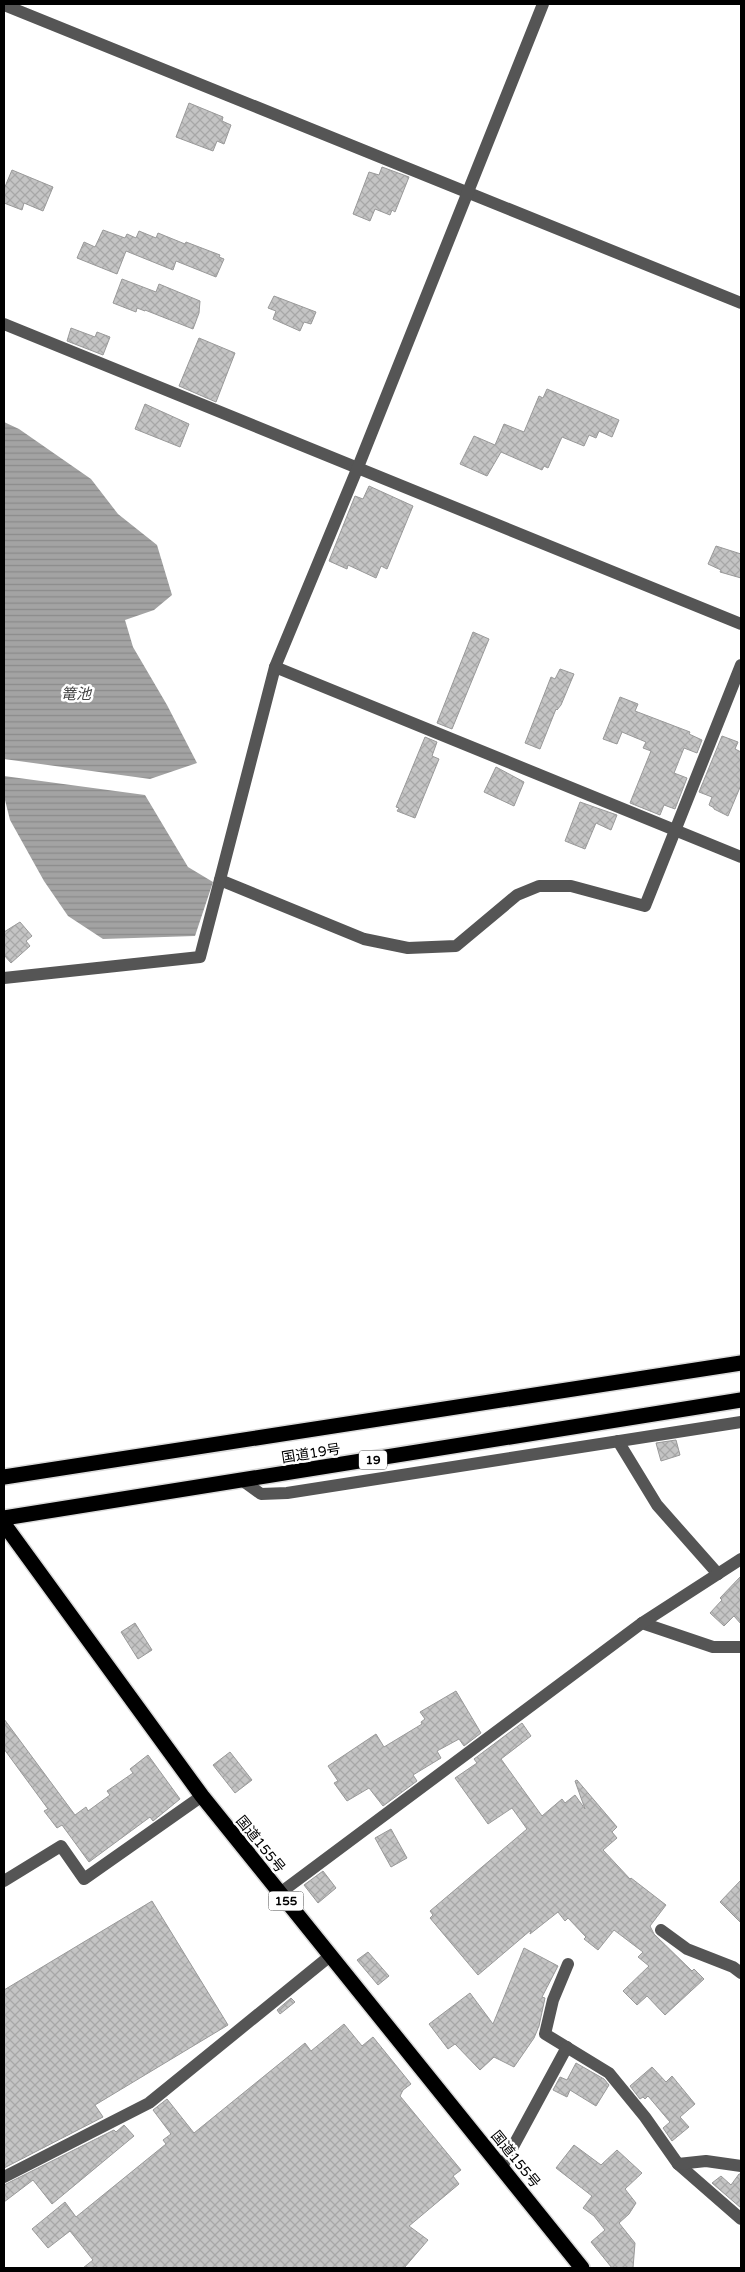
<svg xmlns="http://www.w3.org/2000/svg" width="745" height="2272" viewBox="0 0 745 2272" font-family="'Varela Round','Noto Sans JP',sans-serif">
<defs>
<pattern id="water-rules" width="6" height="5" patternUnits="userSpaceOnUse" patternTransform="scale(1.25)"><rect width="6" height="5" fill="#a3a3a3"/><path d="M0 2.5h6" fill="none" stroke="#8b8b8b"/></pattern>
<pattern id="building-cross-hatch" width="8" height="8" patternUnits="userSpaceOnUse" patternTransform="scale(1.25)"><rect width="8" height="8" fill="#c4c4c4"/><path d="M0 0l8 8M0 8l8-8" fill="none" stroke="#a7a7a7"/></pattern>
</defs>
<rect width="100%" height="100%" fill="#fff"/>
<g fill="url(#water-rules)">
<path d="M4 422 19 429 91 479 118 514 157 545 172 595 154 610 125 620 133 647 167 705 197 763 150 779 4 759Z"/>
<path d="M4 776 145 795 188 867 213 882 195 936 103 939 68 916 44 881 10 820 4 796Z"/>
</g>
<g fill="url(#building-cross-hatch)" stroke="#999">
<path d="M189 103 223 117 222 121 231 125 224 144 217 141 213 151 176 137Z"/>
<path d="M382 167 409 177 395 212 392 210 390 215 375 209 370 221 353 214 369 172 379 175Z"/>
<path d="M12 170 53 187 43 211 24 203 22 210 4 203V189Z"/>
<path d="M103 230 125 238 127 234 136 238 139 231 156 238 158 233 185 244 186 242 220 255 219 257 224 259 216 277 176 261 173 270 126 251 117 274 77 258 84 242 95 247Z"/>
<path d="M122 279 156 292 159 284 200 301 199 313 193 329 145 310V311L137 308 136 312 113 303Z"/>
<path d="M274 296 316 312 311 324 304 322 300 331 273 319 276 311 268 308Z"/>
<path d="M71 328 95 337 97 332 110 337 103 355 67 341Z"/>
<path d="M199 338 235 353 216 402 179 386Z"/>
<path d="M547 389 619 420 612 437 599 431 596 438 589 435 584 446 562 437 548 468 544 466 542 470 501 452 487 476 460 464 474 436 495 445 504 424 524 432 539 396 543 398Z"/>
<path d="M145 404 189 424 180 447 135 429Z"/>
<path d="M369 486 413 506 387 569 381 566 376 578 348 565 347 569 329 561 355 496 363 499Z"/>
<path d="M716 546 741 554V578L720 572 721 570 708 564Z"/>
<path d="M473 632 489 639 452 729 437 723Z"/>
<path d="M560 669 574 674 561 705 557 710 556 709 540 749 525 743 551 677 555 679Z"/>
<path d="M620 697 638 704 635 711 690 732 689 734 702 740 697 753 684 748 674 773 687 778 675 809 664 805 660 815 630 803 651 751 643 748 646 742 622 732 617 744 603 739Z"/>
<path d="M722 736 738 742 735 749 741 752V785L728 816 714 809V808L709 805 712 797 699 792Z"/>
<path d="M425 737 437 742 432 756 439 759 415 818 397 811 399 808 396 807Z"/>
<path d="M496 767 524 782 514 806 484 792Z"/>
<path d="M580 802 617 815 611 830 596 823 585 849 565 841Z"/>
<path d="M20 922 32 936 26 941 30 946 11 963 4 955V932Z"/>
<path d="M676 1440 680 1455 661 1461 656 1443Z"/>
<path d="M741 1576V1624L734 1616 724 1626 710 1613 722 1600 720 1598Z"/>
<path d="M135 1623 152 1650 138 1659 121 1632Z"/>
<path d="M456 1691 481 1733 464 1746 459 1739 437 1751 441 1758 413 1775 417 1781 383 1806 369 1788 347 1801 334 1783 338 1781 328 1766 376 1734 384 1747 422 1724 421 1722 425 1719 420 1712Z"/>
<path d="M4 1719 75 1815 86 1807 88 1811 110 1795 107 1791 133 1773 130 1769 148 1755 180 1799 153 1821 150 1817 89 1862 62 1825 57 1828 44 1811 48 1809 4 1749Z"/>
<path d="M522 1723 531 1736 501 1759 542 1816 562 1799 565 1803 575 1795 585 1809 575 1781 577 1780 617 1827 612 1832 617 1838 603 1850 630 1879 631 1878 666 1905 650 1926 654 1934 692 1971 694 1969 704 1979 665 2015 647 1996 637 2005 623 1991 649 1966 638 1957 643 1952 614 1930 598 1950 584 1939 586 1937 568 1918 565 1921 558 1912 530 1934 531 1930 478 1975 430 1918 433 1915 430 1911 527 1829 512 1808 488 1824 455 1778 477 1763 474 1759Z"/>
<path d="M230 1752 252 1780 235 1793 213 1765Z"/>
<path d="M391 1829 407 1858 391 1867 375 1838Z"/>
<path d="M323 1871 336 1888 318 1903 304 1885Z"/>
<path d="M741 1880V1923L720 1902Z"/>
<path d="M152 1901 228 2025 95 2105 103 2117 4 2168V1990Z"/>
<path d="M524 1948 558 1966 542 1997 545 1998 539 2026 534 2038 514 2067 494 2057 480 2070 455 2044 448 2049 429 2024 470 1993 493 2024Z"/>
<path d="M368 1952 389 1976 378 1985 357 1960Z"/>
<path d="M291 1998 295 2002 280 2014 277 2010Z"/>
<path d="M344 2024 362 2046 373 2037 411 2084 403 2090 400 2096 461 2170 453 2176 459 2184 409 2226 428 2240 404 2268H83L93 2260 70 2231 48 2248 32 2229 65 2202 76 2217 166 2144 163 2140 171 2134 153 2110 167 2099 194 2133 305 2043 311 2051Z"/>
<path d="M576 2063 604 2079 609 2085 596 2106 570 2090 567 2097 553 2090 560 2077 567 2080Z"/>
<path d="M652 2067 666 2082 672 2076 695 2104 680 2117 689 2127 672 2141 663 2128 670 2122 648 2096 645 2099 643 2097 640 2099 630 2086Z"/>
<path d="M124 2125 134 2136 52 2204 33 2180 4 2202V2185L114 2130 116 2132Z"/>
<path d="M574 2145 601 2165 617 2150 642 2173 625 2189 636 2203 629 2214 619 2223 635 2243 633 2268H612L591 2242 605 2230 594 2216 583 2208 592 2196 556 2168Z"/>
<path d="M739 2174H741V2208L712 2183 721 2176 731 2185Z"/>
</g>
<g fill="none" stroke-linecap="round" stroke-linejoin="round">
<g stroke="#dbdbdb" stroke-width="18">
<g id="highway">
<path d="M4 1477 741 1363"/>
<path d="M4 1518 741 1400"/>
<path d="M4 1524 202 1796 582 2268"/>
</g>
</g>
<g stroke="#555" stroke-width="12">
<path d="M4 5 741 303"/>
<path d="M4 324 741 624"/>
<path d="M275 667 741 857"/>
<path d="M220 880 364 939 408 948 456 946 517 895 539 886H571L645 906 741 665"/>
<path d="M4 978 200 957 275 667 358 467 543 4"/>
<path d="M618 1441 657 1505 718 1574"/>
<path d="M243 1481 261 1494 287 1493 741 1422"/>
<path d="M642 1623 713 1647H741"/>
<path d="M4 1881 61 1846 84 1879 202 1796"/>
<path d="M280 1893 642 1623 741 1559"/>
<path d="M661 1930 687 1949 733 1967 741 1973"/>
<path d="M568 1964 553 2000 545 2034 609 2073 645 2117 678 2164 741 2219"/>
<path d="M678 2164 706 2161 741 2166"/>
<path d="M502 2167 567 2047"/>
<path d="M4 2177 149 2103 330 1956"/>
</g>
<use href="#highway" stroke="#000" stroke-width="15"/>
</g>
<g text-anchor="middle" stroke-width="5" stroke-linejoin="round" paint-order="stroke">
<g fill="#fff" stroke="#4c4c4c" stroke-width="1">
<rect x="359" y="1450.5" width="28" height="19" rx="4"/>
<rect x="268.5" y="1891.5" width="35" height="19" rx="4"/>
</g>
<g font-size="12" font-weight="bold" fill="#000">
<text x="373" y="1464">19</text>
<text x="286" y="1905">155</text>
</g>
<g font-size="14" fill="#000" stroke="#fff">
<text transform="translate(311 1453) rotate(-9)" y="5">国道19号</text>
<text transform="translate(261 1844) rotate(51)" y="5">国道155号</text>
<text transform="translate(516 2159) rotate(51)" y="5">国道155号</text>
</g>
<g font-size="15" font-style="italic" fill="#444" stroke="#fff">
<text x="76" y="699">篭池</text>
</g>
</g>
<rect width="745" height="2272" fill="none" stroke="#000000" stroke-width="10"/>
</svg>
